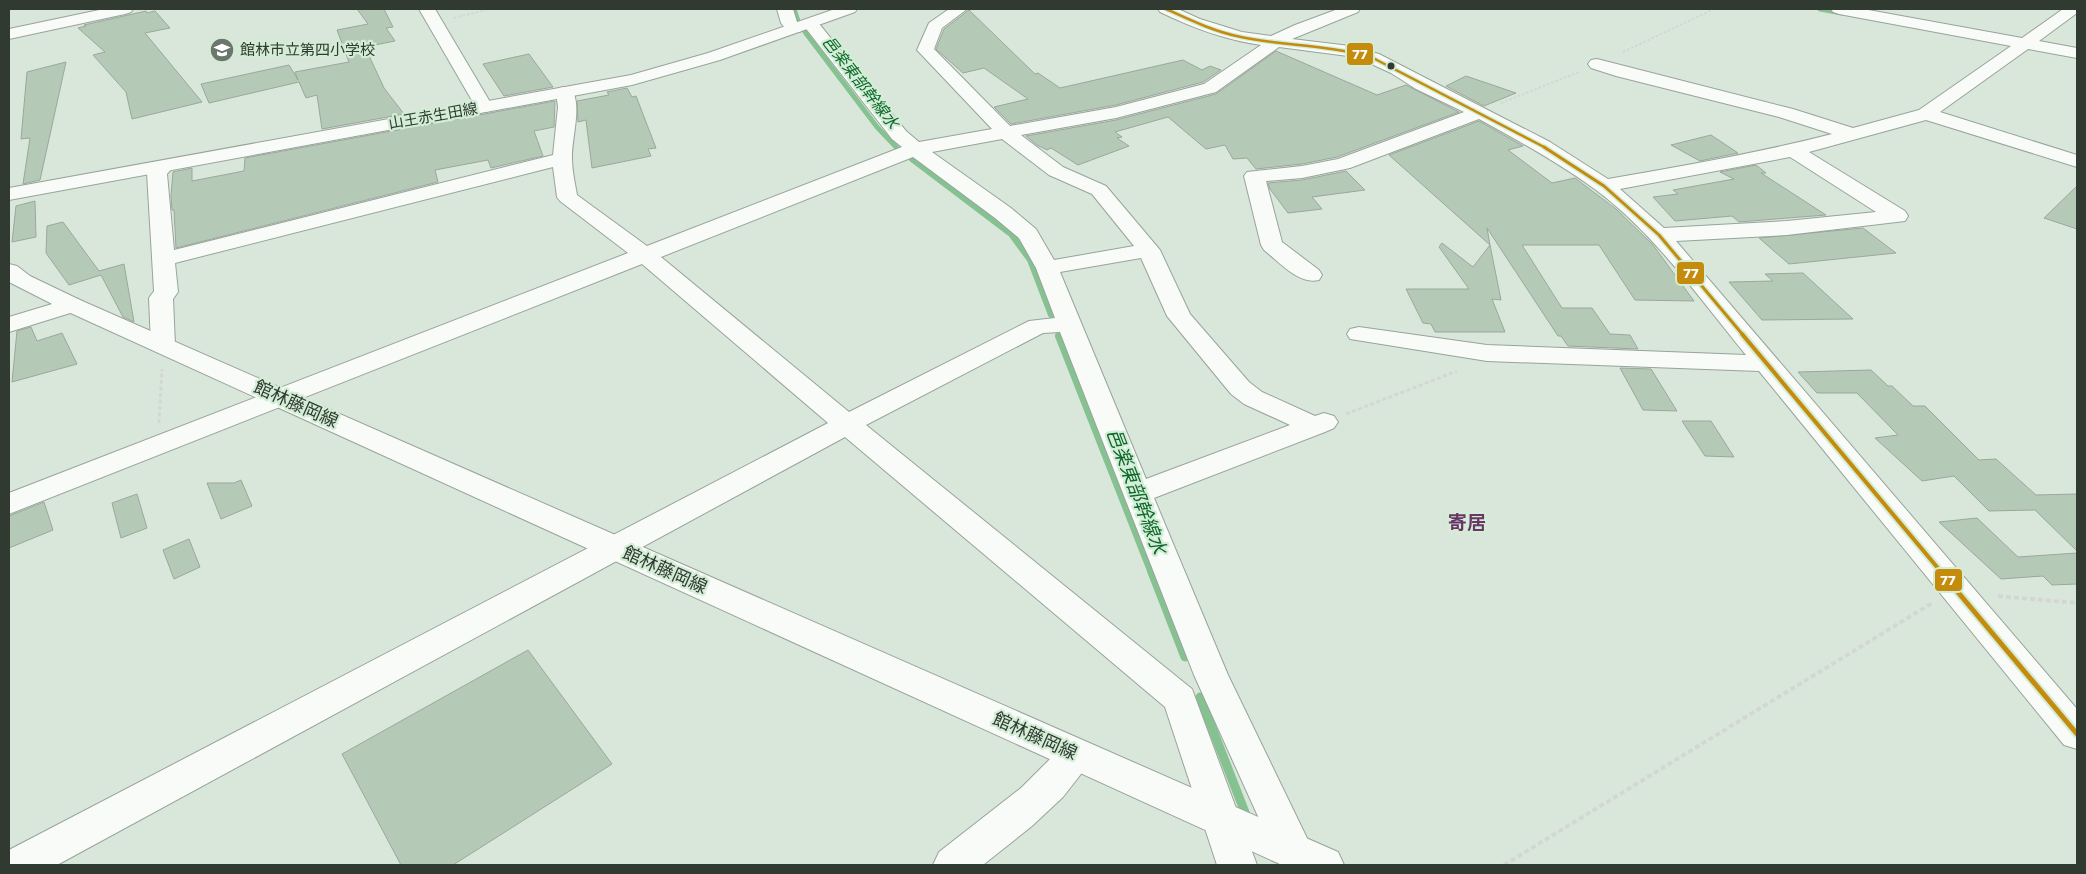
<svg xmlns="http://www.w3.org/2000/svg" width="2086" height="874" viewBox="0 0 2086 874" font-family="Commissioner,'Noto Sans JP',sans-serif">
<rect width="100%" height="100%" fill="#d9e7da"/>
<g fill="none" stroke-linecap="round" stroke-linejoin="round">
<g stroke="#86c291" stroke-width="5">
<path d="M794 9 798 21"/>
<path d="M1820 9 1842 13"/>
<path d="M805 32 877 127 897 148"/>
</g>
<path stroke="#86c291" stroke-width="6" d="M912 159 1011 234 1030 260 1051 315"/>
<path stroke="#86c291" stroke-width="8" d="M1059 336 1152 573"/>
<g stroke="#86c291" stroke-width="9">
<path d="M1152 572 1185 657"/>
<path d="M1200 697 1246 815"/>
</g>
</g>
<g fill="#b4cab7" stroke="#9ba79d">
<path d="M357 9H384L393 27 386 28 395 41 365 47 384 88 404 114 322 129 317 95 306 98 299 82 209 103 201 84 289 65 298 80 295 72 349 62 337 30 368 24Z"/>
<path d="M969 10 1035 74 1038 73 1060 88 1183 60 1202 70 1210 66 1221 70 1203 82 1116 105 1011 124 994 107 1028 99 984 68 963 73 936 49 944 29Z"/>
<path d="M146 11 147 13 155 11 170 28 145 33 202 102 132 119 126 92 93 55 105 52 78 28 86 26 84 25Z"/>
<path d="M1276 51 1377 95 1406 85 1459 112 1337 157 1302 164 1256 169 1247 158 1233 159 1225 145 1206 149 1168 117 1115 132 1122 137 1117 138 1129 146 1078 165 1051 148 1047 150 1037 145 1026 136 1116 120 1216 94Z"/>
<path d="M529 54 553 87 504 96 483 64Z"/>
<path d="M66 62 40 180 23 184 30 138 21 139 27 72Z"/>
<path d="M1466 76 1516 93 1484 106 1446 86Z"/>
<path d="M627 88 632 97 636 96 656 148 648 149 651 156 592 168 586 120 578 122 577 101 609 95 607 92Z"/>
<path d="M555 101 554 127 534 131 543 156 491 168 488 160 435 170 438 182 176 248 174 210H172L171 196 173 172 192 168V181L244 171 245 158Z"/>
<path d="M1479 121 1523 146 1508 150 1552 183 1575 178 1616 209 1653 245 1694 301 1635 300 1599 245H1522L1562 308H1592L1610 334 1630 335 1638 349 1568 346 1561 336H1558L1487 228 1490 245 1389 155Z"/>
<path d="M1711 135 1738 153 1700 161 1671 145Z"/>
<path d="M1756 165 1766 173H1761L1826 215 1739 222 1732 216 1675 221 1653 197 1678 194 1673 190 1734 179 1720 172Z"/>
<path d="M1346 171 1365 190 1312 197 1322 209 1288 213 1270 189 1268 183 1302 180Z"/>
<path d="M2077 186V229L2044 218Z"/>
<path d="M35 201 36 237 12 242 16 206Z"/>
<path d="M63 222 99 271 124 264 134 322 123 317 101 275 69 285 46 253 47 226Z"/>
<path d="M1863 228 1896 253 1789 264 1759 238Z"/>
<path d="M1442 243 1473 267 1490 245 1501 300 1492 299 1505 332H1435L1431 324 1423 323 1406 289H1469L1439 247Z"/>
<path d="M1803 273 1853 319 1762 320 1729 282 1773 281 1765 274Z"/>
<path d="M31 327 37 341 62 333 77 364 12 382 17 331Z"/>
<path d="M1620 368 1651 369 1677 411 1643 410Z"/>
<path d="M1871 370 1888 386H1892L1913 406H1925L1979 460 1996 459 2036 495 2077 494V551L2035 510 1989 511 1954 476 1922 481 1875 438 1898 435 1857 393H1817L1798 372Z"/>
<path d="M1682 421H1711L1734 457 1705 456Z"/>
<path d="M241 480 252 506 221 519 207 483H234Z"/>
<path d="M137 494 147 528 121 538 112 503Z"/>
<path d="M44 502 53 530 9 548V516Z"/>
<path d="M1977 518 2018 557 2077 553V584L2052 585 2043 576 2001 579 1939 522Z"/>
<path d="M189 539 200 567 174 579 163 550Z"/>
<path d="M528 650 612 764 453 865H401L342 754Z"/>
</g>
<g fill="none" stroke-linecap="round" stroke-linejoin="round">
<g stroke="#98a39a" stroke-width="2">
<g id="minor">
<path d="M104 9H133L131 12 125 14 9 39V29Z"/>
<path d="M419 9H435L493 107 490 111 484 112 478 111Z"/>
<path d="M777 9H793L797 22 802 29 800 32H788L781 23Z"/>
<path d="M949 9H967L942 28 934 49 1010 126 1116 107 1204 84 1261 45C1226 40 1193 28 1160 12L1158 9H1178L1200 19 1242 32 1271 36 1295 25 1338 9H1360L1358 12 1292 39 1350 46 1379 54 1550 142 1608 179C1683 166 1758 153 1832 134L1779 117 1616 76 1591 68 1588 64 1591 60 1597 59 1793 109 1853 128 1919 110 2011 46 1839 14 1833 12 1831 9H1863L2022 38 2063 9H2077V13L2039 41 2077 48V58L2028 49 1940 112 2077 155V167L1926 120 1809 152 1905 211 1908 216 1905 221 1787 235 1676 241 2077 709V749L2064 745 1759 371 1487 361 1350 339 1347 334 1350 329 1359 327 1487 345 1746 355C1699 298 1655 234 1596 190 1559 163 1519 141 1479 119L1350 168 1302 178 1266 181 1282 242 1319 270 1322 275 1319 280C1299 285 1279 262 1264 250L1261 245 1244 176 1247 172 1302 166 1338 159 1464 112 1416 89 1391 73 1367 62 1348 56 1279 47 1216 92 1116 118 1021 135 1063 167 1106 186 1160 250 1190 314 1249 382 1262 392 1315 416 1324 413 1334 416 1338 422 1334 428 1325 432 1154 498 1228 675 1320 865H1280L1194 675 1060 332 1043 333 866 425 1192 689 1257 865H1217L1165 707 845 437 57 865H9V850L828 423 642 264 9 514V493L628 253 560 201 557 197 553 167 175 263 178 292 173 299 175 345 172 350 163 352 154 350 151 345 149 298 154 291 147 173C154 163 159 159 171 162L174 166 167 174 174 250 553 155 558 107 556 92 559 88 565 87 571 88C583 105 571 139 572 159 572 171 575 183 577 195L647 246 902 147 892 139 804 26 802 23 804 20H816L906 131 919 142 992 129 917 50 929 23ZM1002 139 1049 175 1092 194 1134 246 1054 260 1036 229 1011 208 932 152ZM913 157 995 218 1019 238 1036 268 1055 318 1029 321 849 412 661 257ZM1790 157 1876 212 1787 221 1664 228 1620 189ZM1141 258 1167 316 1231 394 1244 404 1290 425 1146 479 1060 272Z"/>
<path d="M72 298 80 300 84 305 80 310 9 332V317Z"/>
<path d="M1075 738 1088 743 1093 754 1088 765 1063 797 1032 826 983 865H933L939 852 1021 788 1050 759 1062 743Z"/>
</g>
</g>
<g stroke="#98a39a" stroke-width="2">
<g id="major">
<path d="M835 9H857L855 12 720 60 632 85 9 200V188L631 75 708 53Z"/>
<path d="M9 264 17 266 30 276 80 300 1338 852 1344 865H1282L64 310 9 282Z"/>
</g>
</g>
<g stroke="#d3d7d3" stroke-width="2" stroke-dasharray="2.5 2" stroke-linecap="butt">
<path d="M454 18 489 9"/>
<path d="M1623 52 1714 9"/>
<path d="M1501 103 1579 72"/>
</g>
<g stroke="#d3d7d3" stroke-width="3" stroke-dasharray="4 2.5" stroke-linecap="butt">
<path d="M1346 414 1457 371"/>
<path d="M159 423 162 369"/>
</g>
<g stroke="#d3d7d3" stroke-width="4" stroke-dasharray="5 3" stroke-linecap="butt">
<path d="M1998 596 2077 603"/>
<path d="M1504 865 1932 603"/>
</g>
<use href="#minor" fill="#f9fbf9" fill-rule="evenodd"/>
<use href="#major" fill="#f9fbf9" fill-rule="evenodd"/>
<g stroke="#d3edd6" stroke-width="5">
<path id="bus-1-far3" d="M1166 9C1190 20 1215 32 1241 37 1285 46 1330 45 1373 58L1546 148"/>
</g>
<g stroke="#d3edd6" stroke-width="6">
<path id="bus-1-far2" d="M1544 147 1604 186 1659 235 1743 335"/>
</g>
<g stroke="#d3edd6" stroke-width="8">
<path id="bus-1-far1" d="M1742 334 1942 573"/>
</g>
<g stroke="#d3edd6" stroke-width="9">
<path id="bus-1" d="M1941 572 2077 734"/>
</g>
<use href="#bus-1-far3" stroke="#c58b0c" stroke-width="2.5"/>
<use href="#bus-1-far2" stroke="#c58b0c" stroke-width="3"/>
<use href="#bus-1-far1" stroke="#c58b0c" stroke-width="4"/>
<use href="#bus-1" stroke="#c58b0c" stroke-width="5"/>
</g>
<defs>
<g id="school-disc" transform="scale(1.25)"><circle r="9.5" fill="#6b776c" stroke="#d3edd6"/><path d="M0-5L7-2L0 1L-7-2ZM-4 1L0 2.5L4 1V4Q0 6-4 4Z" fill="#fff"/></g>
</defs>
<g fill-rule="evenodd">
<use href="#school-disc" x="222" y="50"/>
</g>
<circle fill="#303a31" stroke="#d3edd6" stroke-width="2" cx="1391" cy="66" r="4.5"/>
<g text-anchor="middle" stroke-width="4.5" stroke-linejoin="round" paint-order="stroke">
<g font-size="15" fill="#303a31" stroke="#d3edd6" text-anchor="start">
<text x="240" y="55">館林市立第四小学校</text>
</g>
<g font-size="15" fill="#303a31" stroke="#d3edd6">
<text transform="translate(433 116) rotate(-10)" y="5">山王赤生田線</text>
</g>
<g font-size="16" font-style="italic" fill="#0e682c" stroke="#d3edd6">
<text transform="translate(861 82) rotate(52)" y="6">邑楽東部幹線水</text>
</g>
<g font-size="18" fill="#303a31" stroke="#d3edd6">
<text transform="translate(296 404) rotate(24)" y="6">館林藤岡線</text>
<text transform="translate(665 570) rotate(24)" y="6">館林藤岡線</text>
<text transform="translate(1035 736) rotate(24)" y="6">館林藤岡線</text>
</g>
<g font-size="19" font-style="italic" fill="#0e682c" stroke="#d3edd6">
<text transform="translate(1137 491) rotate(69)" y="7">邑楽東部幹線水</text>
</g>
<g font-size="19" font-weight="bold" fill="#693667" stroke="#d3edd6">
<text x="1467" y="529">寄居</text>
</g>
</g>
<g stroke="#d3edd6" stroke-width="2">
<rect x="1346" y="42" width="28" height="24" rx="5" fill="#c58b0c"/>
<rect x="1676" y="261" width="29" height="24" rx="5" fill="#c58b0c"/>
<rect x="1934" y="568" width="29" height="24" rx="5" fill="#c58b0c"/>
</g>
<g font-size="14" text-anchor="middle" font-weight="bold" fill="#fff">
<text x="1360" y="59">77</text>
<text x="1691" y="278">77</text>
<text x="1948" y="585">77</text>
</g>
<rect width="2086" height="874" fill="none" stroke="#303a31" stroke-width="20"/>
</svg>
